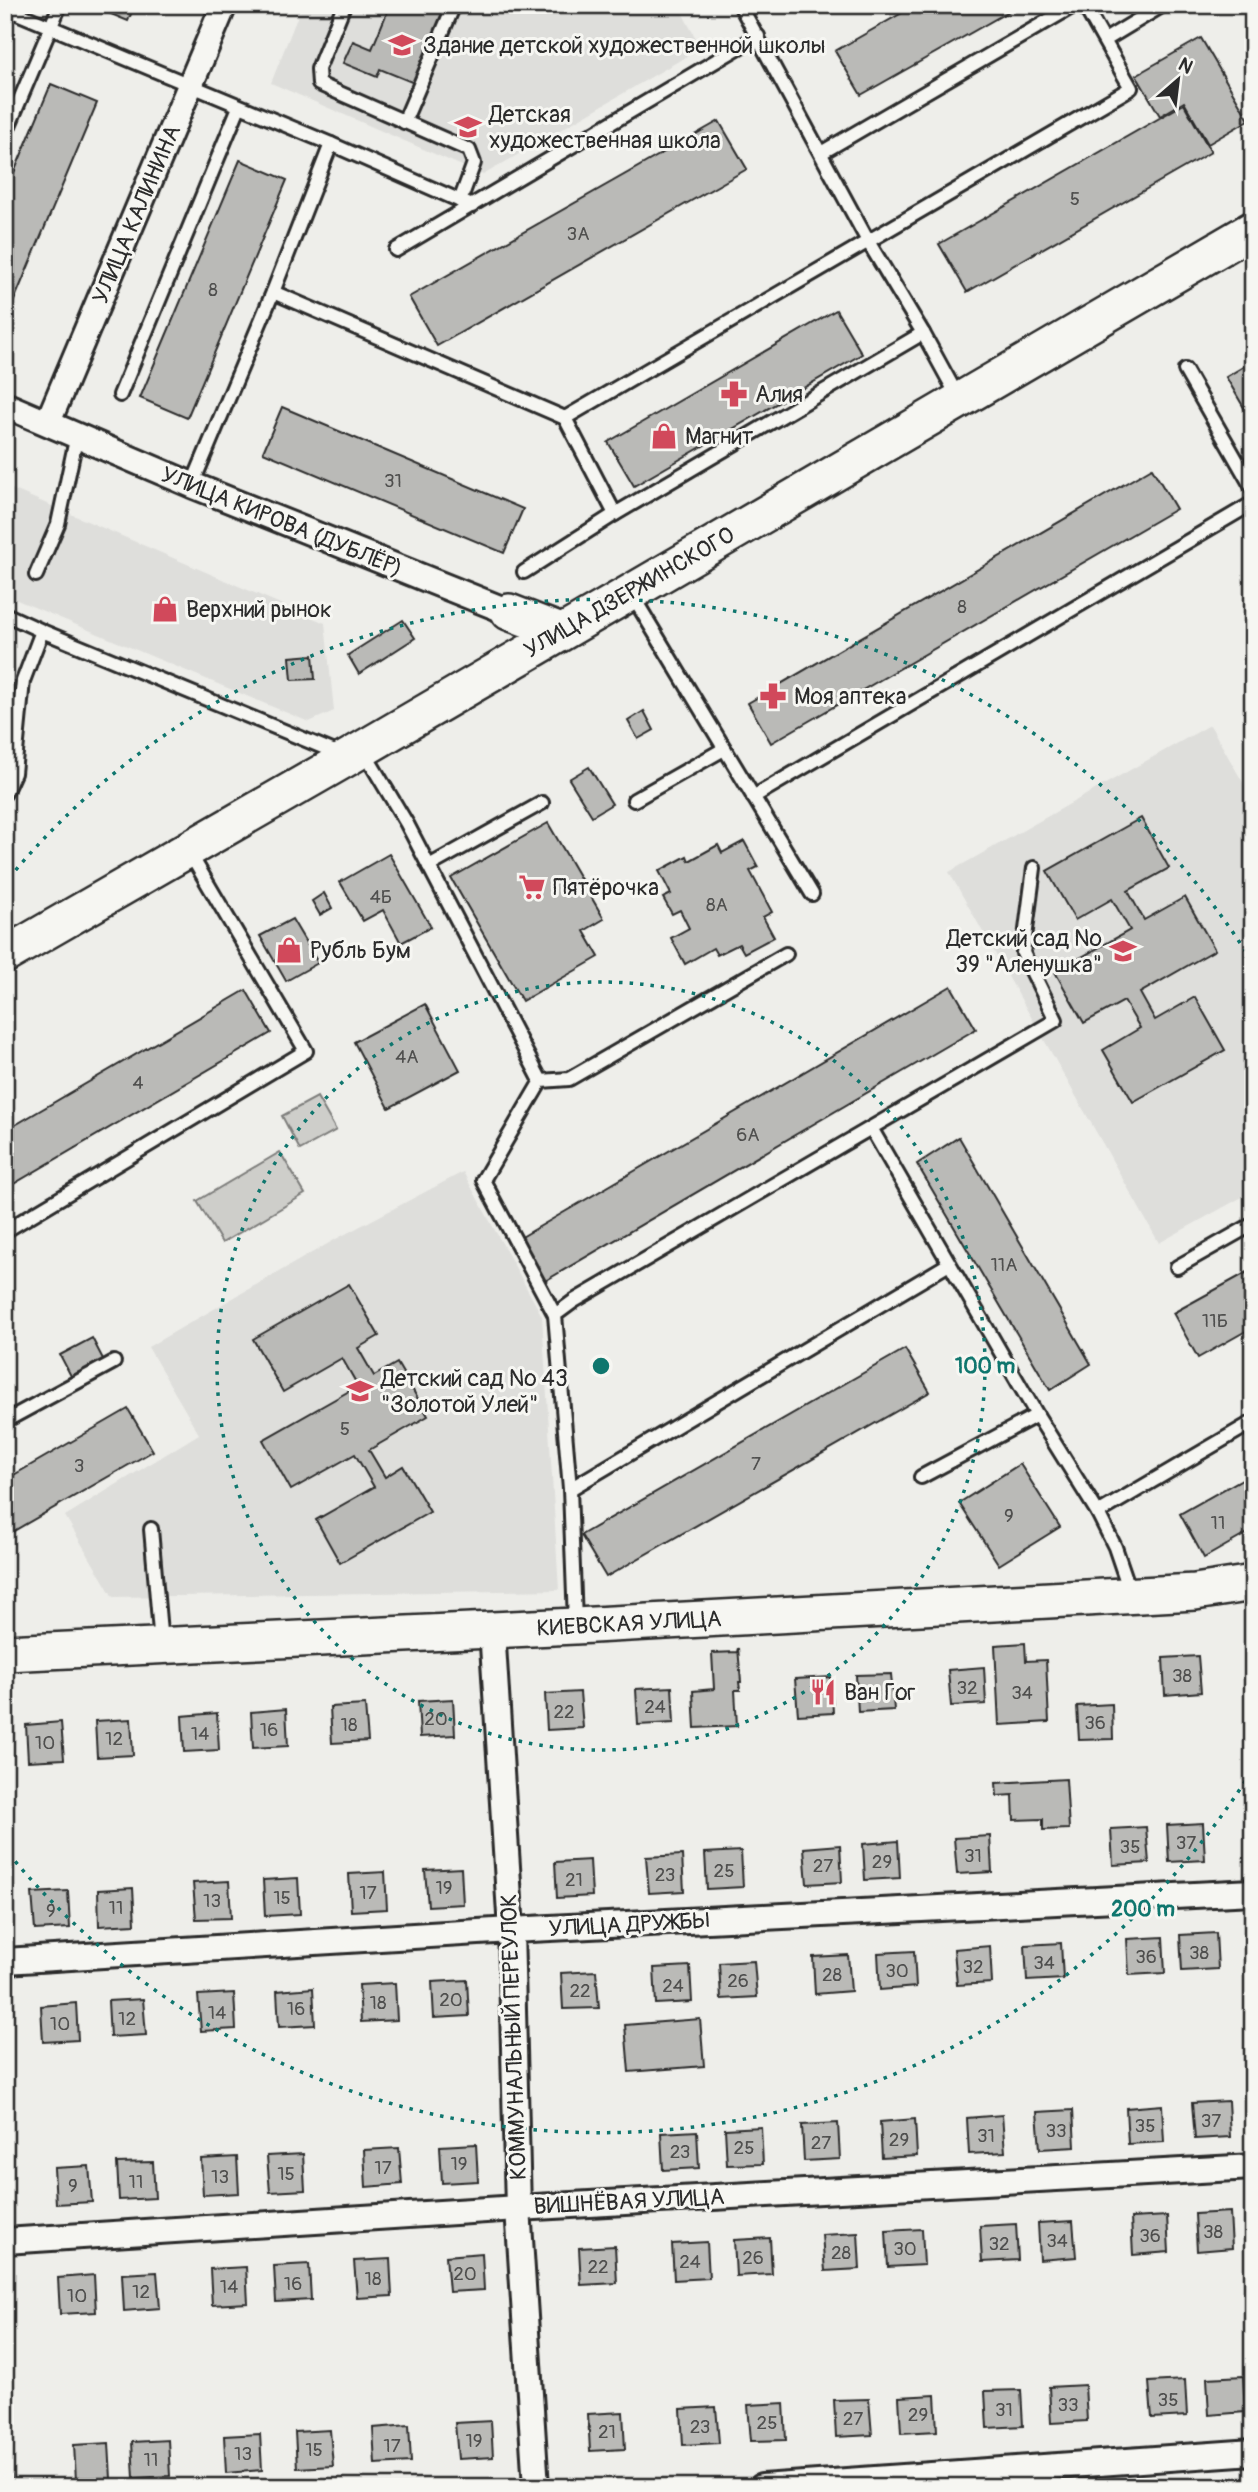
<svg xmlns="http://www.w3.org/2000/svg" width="1258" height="2492" viewBox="0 0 1258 2492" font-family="Pangolin,sans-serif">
<rect width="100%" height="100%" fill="#eeeeea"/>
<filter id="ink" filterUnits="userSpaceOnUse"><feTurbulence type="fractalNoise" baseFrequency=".0143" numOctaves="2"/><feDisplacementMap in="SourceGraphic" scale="14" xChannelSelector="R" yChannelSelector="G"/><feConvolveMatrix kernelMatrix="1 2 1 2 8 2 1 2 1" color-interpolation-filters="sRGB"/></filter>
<g filter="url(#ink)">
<g fill="#dededb">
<path d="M302 5H678L701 48 483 175 271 83Z"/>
<path d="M5 486 325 623 334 711 309 722 5 595Z"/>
<path d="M1210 725 1253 800V1191L1159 1243 949 872Z"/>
<path d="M463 1172 542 1316 559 1590 113 1597 65 1516 199 1434 148 1347 336 1239Z"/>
</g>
<g fill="#cececa" stroke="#7c7c7a" stroke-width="2">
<path d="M317 1097 336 1130 300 1150 282 1116Z"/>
<path d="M280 1152 305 1194 222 1243 197 1201Z"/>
</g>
<g fill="#babab7" stroke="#2b2b2b" stroke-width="2">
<path d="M89 5H135L128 21Z"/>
<path d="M390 5H447L414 83 380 69 377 77 343 63 353 41 372 49Z"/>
<path d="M916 5H1020L861 95 835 51Z"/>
<path d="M1201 38 1249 120 1208 144 1184 102 1160 116 1136 75Z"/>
<path d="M51 84 97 103 5 322V194Z"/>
<path d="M1184 104 1211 152 967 292 939 244Z"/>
<path d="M719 121 747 169 437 346 409 297Z"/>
<path d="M240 160 287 180 187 418 140 398Z"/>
<path d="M836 310 862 354 634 486 608 442Z"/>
<path d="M1253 361V423L1226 377Z"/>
<path d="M282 407 523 509 504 553 263 452Z"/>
<path d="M1152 468 1176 509 771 743 748 703Z"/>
<path d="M403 620 415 638 359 674 348 655Z"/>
<path d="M313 655 315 679 292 680 290 657Z"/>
<path d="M644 711 654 730 638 739 628 721Z"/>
<path d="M589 767 612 804 592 816 569 779Z"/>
<path d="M1141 818 1169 868 1128 891 1144 920 1185 897 1215 950 1140 993 1155 1020 1195 997 1225 1050 1133 1102 1103 1050 1140 1028 1124 1001 1084 1023 1055 972 1130 930 1112 899 1075 920 1047 871Z"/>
<path d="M548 823 604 919 584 931 599 957 522 1001 451 878Z"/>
<path d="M744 841 758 867 750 871 772 912 763 917 774 937 744 953 739 944 717 955 713 948 685 964 671 938 689 928 680 910 672 914 663 898 671 894 659 871 687 856 689 861 718 845 722 853Z"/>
<path d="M389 854 431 927 401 943 383 910 363 921 340 882Z"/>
<path d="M324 893 332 908 320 915 312 901Z"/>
<path d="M292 919 318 963 286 981 260 936Z"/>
<path d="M951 986 976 1029 545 1281 520 1238Z"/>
<path d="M246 990 271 1033 5 1189V1131Z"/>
<path d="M425 1004 460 1070 389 1108 354 1042Z"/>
<path d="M959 1137 1091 1364 1050 1390 917 1164Z"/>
<path d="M1253 1269V1327L1198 1358 1173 1313Z"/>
<path d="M349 1284 379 1336 358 1348 374 1376 397 1363 428 1416 369 1450 385 1477 403 1466 430 1512 340 1563 316 1520 374 1487 355 1454 291 1490 263 1440 358 1386 342 1358 283 1392 253 1339Z"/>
<path d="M92 1338 104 1361 72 1378 60 1355Z"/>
<path d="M905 1349 930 1392 606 1577 581 1535Z"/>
<path d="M128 1409 153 1451 5 1536V1480Z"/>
<path d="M1020 1464 1060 1527 999 1565 959 1503Z"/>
<path d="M1253 1473V1530L1204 1558 1180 1514Z"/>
<path d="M1025 1643 1026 1661 1046 1660 1049 1722 999 1725 995 1645Z"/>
<path d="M738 1648 741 1682H739L740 1690H735L737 1726 695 1728 693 1691 714 1689 712 1653 737 1652Z"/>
<path d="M1198 1656 1201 1692 1165 1695 1163 1658Z"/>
<path d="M984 1667 986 1704 951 1706 948 1670Z"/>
<path d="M891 1674 894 1710 858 1712 856 1675Z"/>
<path d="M831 1677 833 1713 798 1715 795 1679Z"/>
<path d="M672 1687 674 1723 638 1725 636 1689Z"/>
<path d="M580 1692 583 1728 547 1730 545 1694Z"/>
<path d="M453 1699 455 1735 420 1737 418 1701Z"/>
<path d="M1112 1704 1113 1739 1079 1740 1077 1706Z"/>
<path d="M365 1705 368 1741 332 1743 330 1707Z"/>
<path d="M286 1709 288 1746 253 1748 251 1712Z"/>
<path d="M217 1713 219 1750 184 1752 182 1716Z"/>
<path d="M131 1719 133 1755 97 1757 95 1721Z"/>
<path d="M61 1722 64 1759 28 1761 26 1725Z"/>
<path d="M1066 1779 1069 1829 1043 1830V1819L1014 1820 1013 1795 997 1796 996 1783Z"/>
<path d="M1203 1823 1205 1860 1169 1862 1167 1825Z"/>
<path d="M1146 1827 1149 1863 1113 1865 1111 1829Z"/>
<path d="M990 1836 992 1872 957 1874 954 1838Z"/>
<path d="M898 1841 900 1878 865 1880 863 1844Z"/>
<path d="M840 1845 842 1882 807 1884 804 1848Z"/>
<path d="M741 1851 743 1887 707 1889 705 1853Z"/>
<path d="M682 1855 684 1891 649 1893 646 1857Z"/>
<path d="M590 1860 592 1896 557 1898 555 1862Z"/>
<path d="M461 1868 463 1904 428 1906 425 1870Z"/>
<path d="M385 1872 387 1909 351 1911 349 1874Z"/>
<path d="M298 1878 300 1914 265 1916 263 1880Z"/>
<path d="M229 1881 231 1918 196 1919 193 1883Z"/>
<path d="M133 1888 135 1924 99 1926 98 1890Z"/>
<path d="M68 1891 70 1928 35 1930 32 1893Z"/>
<path d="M1216 1933 1218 1969 1182 1971 1180 1935Z"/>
<path d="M1163 1937 1165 1973 1129 1975 1127 1939Z"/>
<path d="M1061 1943 1063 1979 1027 1981 1025 1945Z"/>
<path d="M990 1946 992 1983 957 1985 954 1949Z"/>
<path d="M914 1951 916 1987 880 1990 878 1953Z"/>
<path d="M848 1955 851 1991 815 1994 813 1957Z"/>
<path d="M754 1961 757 1997 721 1999 719 1963Z"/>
<path d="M690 1966 692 2002 656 2004 654 1968Z"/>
<path d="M596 1971 599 2008 563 2009 561 1973Z"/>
<path d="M467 1980 469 2016 434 2018 432 1982Z"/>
<path d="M395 1983 397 2020 361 2022 359 1985Z"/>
<path d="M313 1988 315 2025 279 2027 277 1991Z"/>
<path d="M234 1993 236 2029 201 2031 198 1995Z"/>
<path d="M143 1999 146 2035 110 2037 108 2001Z"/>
<path d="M76 2003 78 2040 43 2042 41 2006Z"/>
<path d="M700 2019 704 2066 629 2072 625 2025Z"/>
<path d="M1228 2101 1230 2137 1195 2139 1192 2103Z"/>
<path d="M1162 2105 1164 2142 1128 2144 1126 2108Z"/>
<path d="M1073 2110 1075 2147 1040 2149 1037 2112Z"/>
<path d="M1002 2115 1005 2152 969 2154 967 2118Z"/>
<path d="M915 2119 917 2156 882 2158 880 2122Z"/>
<path d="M838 2123 840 2159 804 2161 802 2125Z"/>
<path d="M761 2127 763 2164 727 2165 725 2129Z"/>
<path d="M697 2131 699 2168 663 2170 661 2133Z"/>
<path d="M476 2144 478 2181 442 2183 440 2146Z"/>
<path d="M399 2148 402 2184 366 2187 364 2150Z"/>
<path d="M303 2154 305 2190 270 2192 267 2156Z"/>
<path d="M237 2157 239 2193 203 2195 201 2159Z"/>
<path d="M153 2162 155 2198 119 2200 117 2163Z"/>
<path d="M89 2166 92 2202 56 2204 54 2168Z"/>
<path d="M1230 2212 1232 2248 1197 2251 1195 2214Z"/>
<path d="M1167 2216 1169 2252 1133 2255 1131 2218Z"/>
<path d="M1073 2221 1076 2257 1040 2260 1038 2223Z"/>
<path d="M1016 2224 1018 2260 982 2262 980 2226Z"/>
<path d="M922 2229 924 2265 888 2267 886 2231Z"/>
<path d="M858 2233 860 2269 825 2271 822 2235Z"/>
<path d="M770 2238 772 2274 736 2276 734 2240Z"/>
<path d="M707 2242 709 2278 674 2280 672 2244Z"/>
<path d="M615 2246 617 2283 581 2285 579 2248Z"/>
<path d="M482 2253 484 2290 449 2292 446 2256Z"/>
<path d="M390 2259 392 2296 357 2298 354 2261Z"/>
<path d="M309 2264 311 2300 276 2302 274 2266Z"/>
<path d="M246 2267 248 2303 212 2305 210 2269Z"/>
<path d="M157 2272 160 2308 124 2311 122 2274Z"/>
<path d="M94 2275 96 2312 60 2314 58 2278Z"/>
<path d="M1243 2376 1245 2412 1209 2415 1207 2378Z"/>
<path d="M1185 2380 1187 2416 1152 2418 1149 2382Z"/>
<path d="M1085 2385 1087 2421 1051 2423 1049 2387Z"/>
<path d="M1021 2390 1023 2426 987 2428 985 2391Z"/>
<path d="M935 2395 937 2431 901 2433 899 2397Z"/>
<path d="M869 2399 872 2435 836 2437 834 2400Z"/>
<path d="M784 2403 786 2440 751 2441 748 2405Z"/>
<path d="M716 2407 719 2443 683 2445 681 2409Z"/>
<path d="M623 2412 625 2449 590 2451 588 2414Z"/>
<path d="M491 2421 493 2457 458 2459 455 2423Z"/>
<path d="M409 2425 411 2462 375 2464 373 2428Z"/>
<path d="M330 2430 333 2466 297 2468 295 2432Z"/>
<path d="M260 2434 262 2470 226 2473 224 2436Z"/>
<path d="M168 2440 170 2476 134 2478 132 2442Z"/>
<path d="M109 2443 111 2479 76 2481 74 2445Z"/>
<path d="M5 2448H10L12 2485H5Z"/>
</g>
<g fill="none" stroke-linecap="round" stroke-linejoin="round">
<g stroke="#2b2b2b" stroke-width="18">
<g id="lane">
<path d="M344 5 318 69 319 84 469 150 474 163 460 201"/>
<path d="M740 5 869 243 923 333 958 397"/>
<path d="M5 8 331 144 472 206"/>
<path d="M1105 40 1163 5"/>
<path d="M404 122 454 5"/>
<path d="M5 135 60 5"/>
<path d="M821 153 1075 5"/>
<path d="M396 250 758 36"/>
<path d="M273 292 565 418 1131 88 1084 5"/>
<path d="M1185 370 1253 489"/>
<path d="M120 395 239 107"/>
<path d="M192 485 273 292 331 144"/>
<path d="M615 514 923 333"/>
<path d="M524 572 615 514 565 418"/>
<path d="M36 575 58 524 77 435"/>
<path d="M632 595 812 894"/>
<path d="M5 614 42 631"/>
<path d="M364 752 407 824 541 1081"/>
<path d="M5 793 14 773 23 681 42 631 342 755"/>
<path d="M753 797 1253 503"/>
<path d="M634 800 724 749"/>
<path d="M429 866 542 803"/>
<path d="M871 1128 1037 1415 1098 1513 1115 1547 1131 1594"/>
<path d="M5 1231 306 1051 189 852"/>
<path d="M1177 1267 1253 1224"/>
<path d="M555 1315 483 1180 541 1081 569 1079 786 954"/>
<path d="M5 1421 114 1362"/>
<path d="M921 1477 1037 1415"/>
<path d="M570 1489 949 1264"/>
<path d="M1098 1513 1253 1422"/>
<path d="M151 1529 161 1644"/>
<path d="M575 1622 570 1489 555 1315 574 1301 1056 1020 1023 953 1034 868"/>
</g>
</g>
<g stroke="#2b2b2b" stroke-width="30">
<g id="street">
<path d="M5 405 192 485 509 612"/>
<path d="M48 422 224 5"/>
<path d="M492 1629 511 1930 518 2208 536 2487"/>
<path d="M5 1961 511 1930 1253 1892"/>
<path d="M5 2241 518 2208 1253 2167"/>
<path d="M762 2487 1253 2452"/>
</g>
</g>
<g stroke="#2b2b2b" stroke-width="40">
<g id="secondary">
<path d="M509 612 561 632"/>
<path d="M5 955 349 757 1253 229"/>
<path d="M5 1653 575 1626 1195 1592 1253 1583"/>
</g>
</g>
<use href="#lane" stroke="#f6f6f2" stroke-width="12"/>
<use href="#street" stroke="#f6f6f2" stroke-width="24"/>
<use href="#secondary" stroke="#f6f6f2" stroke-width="35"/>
</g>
</g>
<g fill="none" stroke="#0f766e" stroke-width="3.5" stroke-dasharray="3.5 7">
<circle cx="601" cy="1366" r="384"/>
<path d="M1251 1772A767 767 0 0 1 9 1854M9 878A767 767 0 0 1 1251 960"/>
</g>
<defs>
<g id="school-bare" transform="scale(2.1)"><path d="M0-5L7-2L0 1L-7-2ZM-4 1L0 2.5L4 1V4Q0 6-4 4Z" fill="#d1495b" stroke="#f6f6f2" stroke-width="2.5" paint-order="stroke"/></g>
<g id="pharmacy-bare" transform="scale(2.1)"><path d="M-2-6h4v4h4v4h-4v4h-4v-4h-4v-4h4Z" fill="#d1495b" stroke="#f6f6f2" stroke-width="2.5" paint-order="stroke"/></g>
<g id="shop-bare" transform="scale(2.1)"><path d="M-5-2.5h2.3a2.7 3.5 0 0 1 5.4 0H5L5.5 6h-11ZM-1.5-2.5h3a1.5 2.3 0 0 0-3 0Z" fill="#d1495b" stroke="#f6f6f2" stroke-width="2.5" paint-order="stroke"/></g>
<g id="supermarket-bare" transform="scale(2.1)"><path d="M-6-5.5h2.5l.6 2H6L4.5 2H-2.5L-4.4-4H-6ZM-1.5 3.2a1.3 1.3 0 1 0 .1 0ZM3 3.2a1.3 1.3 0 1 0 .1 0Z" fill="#d1495b" stroke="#f6f6f2" stroke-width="2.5" paint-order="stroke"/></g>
<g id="restaurant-bare" transform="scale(2.1)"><path d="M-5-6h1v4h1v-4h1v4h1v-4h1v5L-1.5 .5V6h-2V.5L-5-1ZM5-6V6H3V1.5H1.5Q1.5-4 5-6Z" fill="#d1495b" stroke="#f6f6f2" stroke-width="2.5" paint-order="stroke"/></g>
</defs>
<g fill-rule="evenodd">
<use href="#school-bare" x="402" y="45"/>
<use href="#school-bare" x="468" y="127"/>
<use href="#pharmacy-bare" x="734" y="394"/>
<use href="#shop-bare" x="664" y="436"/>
<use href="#shop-bare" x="165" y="609"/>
<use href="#pharmacy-bare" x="773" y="696"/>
<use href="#supermarket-bare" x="532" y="887"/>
<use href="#shop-bare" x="289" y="950"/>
<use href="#school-bare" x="1123" y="951"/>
<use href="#school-bare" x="360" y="1391"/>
<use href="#restaurant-bare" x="823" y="1692"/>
</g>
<g text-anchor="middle" stroke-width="6" stroke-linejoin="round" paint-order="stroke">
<g font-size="19" fill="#4f4f4e">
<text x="1075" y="205">5</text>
<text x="578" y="240">3А</text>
<text x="213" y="296">8</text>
<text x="393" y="487">31</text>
<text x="962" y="613">8</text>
<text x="381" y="903">4Б</text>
<text x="717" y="911">8А</text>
<text x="407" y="1063">4А</text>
<text x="138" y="1089">4</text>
<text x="748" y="1141">6А</text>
<text x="1004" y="1271">11А</text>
<text x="1215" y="1327">11Б</text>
<text x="345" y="1435">5</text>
<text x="756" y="1470">7</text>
<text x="79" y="1472">3</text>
<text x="1009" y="1522">9</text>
<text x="1218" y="1529">11</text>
<text x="1182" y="1682">38</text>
<text x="967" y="1694">32</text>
<text x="1022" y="1699">34</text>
<text x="655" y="1713">24</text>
<text x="564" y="1718">22</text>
<text x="436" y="1725">20</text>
<text x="1095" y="1729">36</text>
<text x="349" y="1731">18</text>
<text x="269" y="1736">16</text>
<text x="200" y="1740">14</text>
<text x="114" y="1745">12</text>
<text x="45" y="1749">10</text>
<text x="1186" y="1849">37</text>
<text x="1130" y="1853">35</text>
<text x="973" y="1862">31</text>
<text x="882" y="1868">29</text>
<text x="823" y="1872">27</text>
<text x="724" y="1877">25</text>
<text x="665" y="1881">23</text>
<text x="574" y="1886">21</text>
<text x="444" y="1894">19</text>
<text x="368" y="1899">17</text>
<text x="282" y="1904">15</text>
<text x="212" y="1907">13</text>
<text x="116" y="1914">11</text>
<text x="51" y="1917">9</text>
<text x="1199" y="1959">38</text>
<text x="1146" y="1963">36</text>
<text x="1044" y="1969">34</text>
<text x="973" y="1973">32</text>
<text x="897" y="1977">30</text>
<text x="832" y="1981">28</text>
<text x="738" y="1987">26</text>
<text x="673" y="1992">24</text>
<text x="580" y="1997">22</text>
<text x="451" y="2006">20</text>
<text x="378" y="2009">18</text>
<text x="296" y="2015">16</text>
<text x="217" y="2019">14</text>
<text x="127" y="2025">12</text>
<text x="60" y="2030">10</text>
<text x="1211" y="2127">37</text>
<text x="1145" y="2132">35</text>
<text x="1056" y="2137">33</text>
<text x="986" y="2142">31</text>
<text x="899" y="2146">29</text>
<text x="821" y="2149">27</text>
<text x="744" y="2154">25</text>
<text x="680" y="2158">23</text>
<text x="459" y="2170">19</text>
<text x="383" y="2174">17</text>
<text x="286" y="2180">15</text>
<text x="220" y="2183">13</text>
<text x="136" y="2188">11</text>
<text x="73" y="2192">9</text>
<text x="1213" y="2238">38</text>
<text x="1150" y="2242">36</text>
<text x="1057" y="2247">34</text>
<text x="999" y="2250">32</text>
<text x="905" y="2255">30</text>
<text x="841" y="2259">28</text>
<text x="753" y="2264">26</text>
<text x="690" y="2268">24</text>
<text x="598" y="2273">22</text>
<text x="465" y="2280">20</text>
<text x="373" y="2285">18</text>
<text x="293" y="2290">16</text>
<text x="229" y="2293">14</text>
<text x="141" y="2298">12</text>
<text x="77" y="2302">10</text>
<text x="1168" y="2406">35</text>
<text x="1068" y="2411">33</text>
<text x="1004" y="2416">31</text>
<text x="918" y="2421">29</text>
<text x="853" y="2425">27</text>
<text x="767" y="2429">25</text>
<text x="700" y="2433">23</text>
<text x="607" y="2438">21</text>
<text x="474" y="2447">19</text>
<text x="392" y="2452">17</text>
<text x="314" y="2456">15</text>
<text x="243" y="2460">13</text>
<text x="151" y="2466">11</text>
</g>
<g font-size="23" fill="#2b2b2b" stroke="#f6f6f2" text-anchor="start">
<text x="423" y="53">Здание детской художественной школы</text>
<text x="489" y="122">Детская<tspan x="489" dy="26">художественная школа</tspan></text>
<text x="755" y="402">Алия</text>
<text x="685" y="444">Магнит</text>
<text x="186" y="617">Верхний рынок</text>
<text x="794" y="704">Моя аптека</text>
<text x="553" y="895">Пятёрочка</text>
<text x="1102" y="946" text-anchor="end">Детский сад №<tspan x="1102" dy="26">39 "Аленушка"</tspan></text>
<text x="310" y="958">Рубль Бум</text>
<text x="381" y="1386">Детский сад № 43<tspan x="381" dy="26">"Золотой Улей"</tspan></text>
<text x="844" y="1700">Ван Гог</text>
</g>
<g font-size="23" fill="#2b2b2b" stroke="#f6f6f2">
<text transform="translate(136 214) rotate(-67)" y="8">УЛИЦА КАЛИНИНА</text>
<text transform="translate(282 521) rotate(22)" y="8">УЛИЦА КИРОВА (ДУБЛЁР)</text>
<text transform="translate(629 592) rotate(-30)" y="8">УЛИЦА ДЗЕРЖИНСКОГО</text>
<text transform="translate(629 1623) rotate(-3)" y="8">КИЕВСКАЯ УЛИЦА</text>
<text transform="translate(629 1924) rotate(-3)" y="8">УЛИЦА ДРУЖБЫ</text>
<text transform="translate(513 2037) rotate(-92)" y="8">КОММУНАЛЬНЫЙ ПЕРЕУЛОК</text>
<text transform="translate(629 2201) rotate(-3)" y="8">ВИШНЁВАЯ УЛИЦА</text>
</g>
</g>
<circle cx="601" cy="1366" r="10" fill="#0f766e" stroke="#f6f6f2" stroke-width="3.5"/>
<g font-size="21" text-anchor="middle" font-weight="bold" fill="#0f766e" stroke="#f6f6f2" stroke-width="6" stroke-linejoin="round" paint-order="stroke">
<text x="985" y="1373">100 m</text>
<text x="1143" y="1916">200 m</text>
</g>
<rect width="1258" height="2492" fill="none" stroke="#f6f6f2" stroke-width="28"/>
<rect x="14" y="14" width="1230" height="2464" fill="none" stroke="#2b2b2b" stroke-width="2.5" filter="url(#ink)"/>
<g transform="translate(1178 80) rotate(28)" stroke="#f6f6f2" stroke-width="5" paint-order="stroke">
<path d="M0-5L12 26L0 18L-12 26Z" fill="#2b2b2b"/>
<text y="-10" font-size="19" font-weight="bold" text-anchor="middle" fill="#2b2b2b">N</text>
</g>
</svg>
